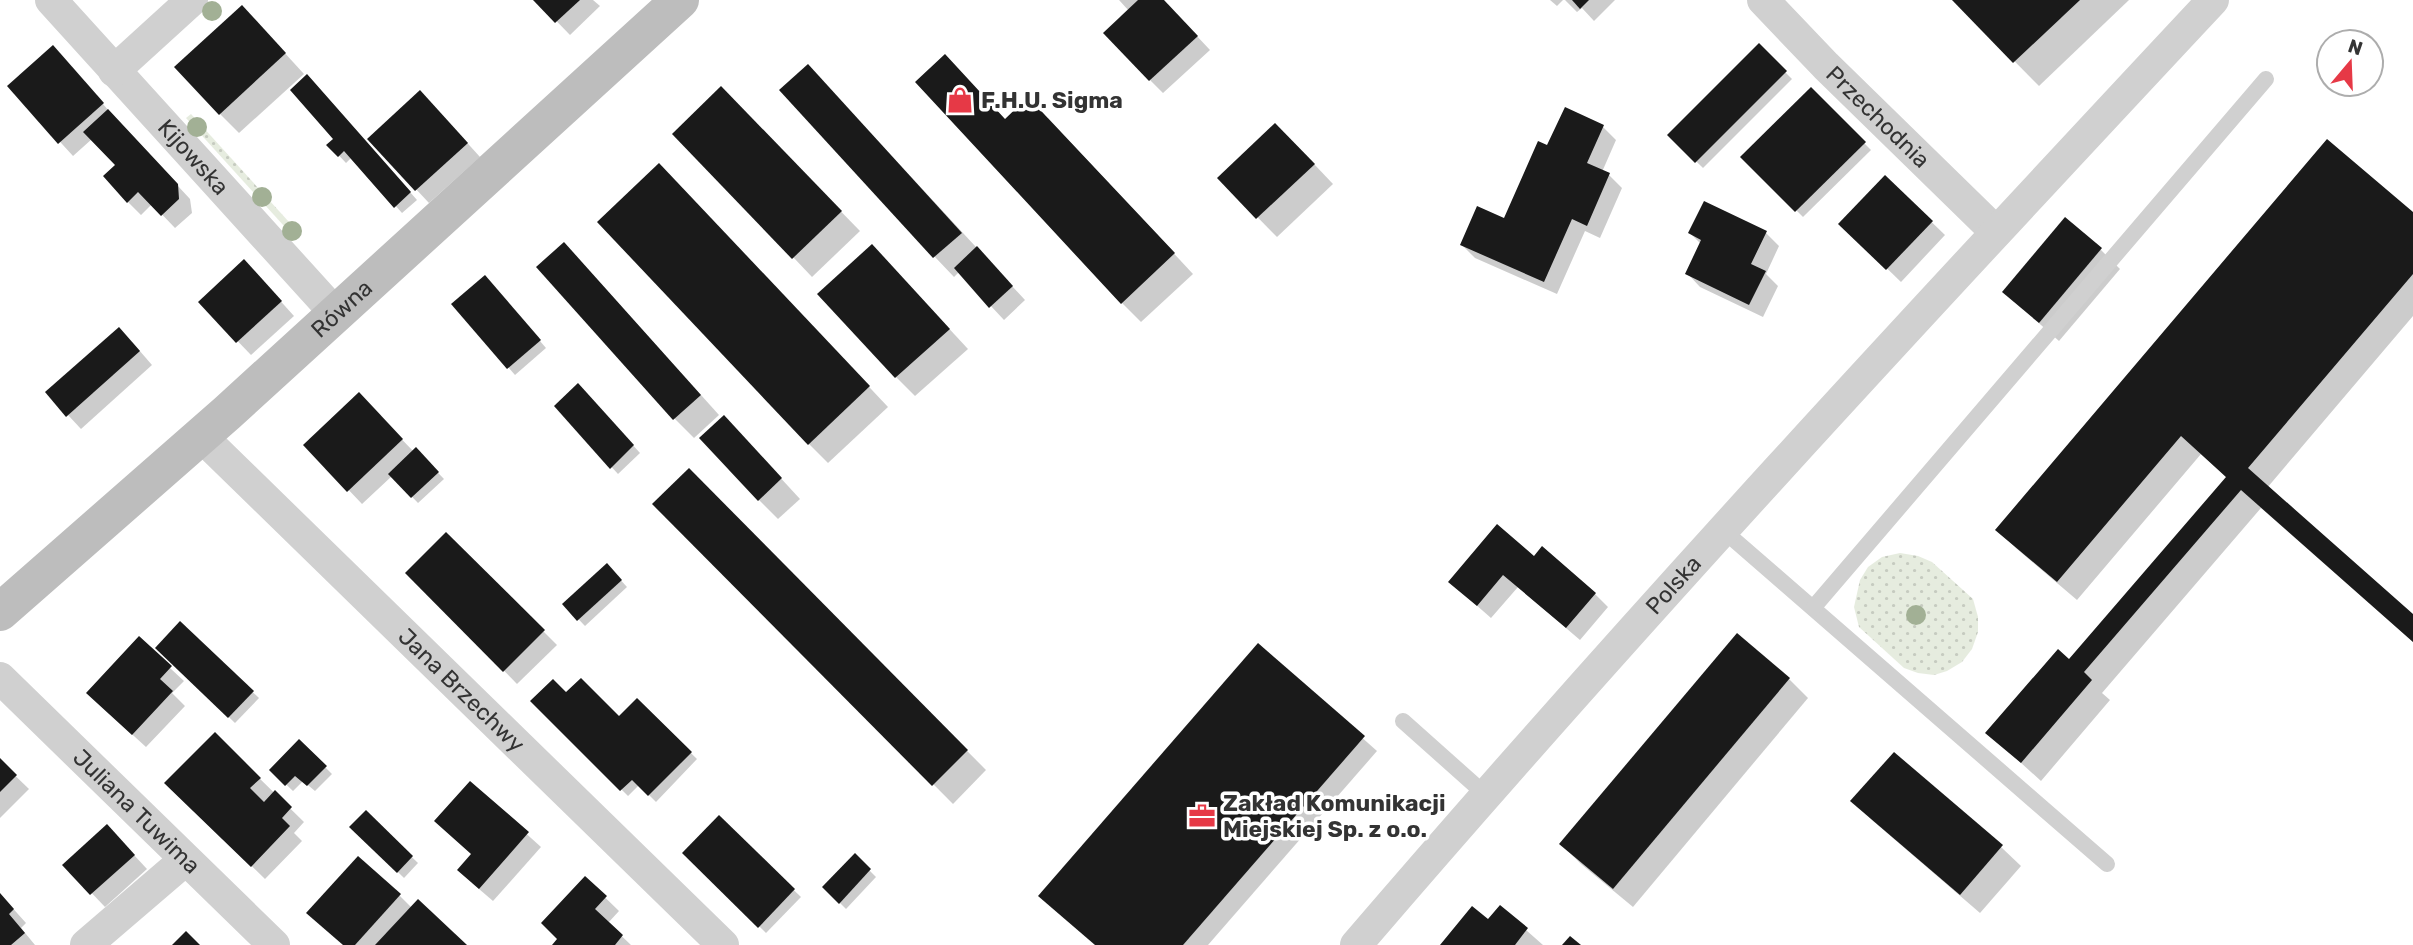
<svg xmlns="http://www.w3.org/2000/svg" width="2413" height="945" viewBox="0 0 2413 945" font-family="Rubik,sans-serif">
<defs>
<pattern id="grass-dots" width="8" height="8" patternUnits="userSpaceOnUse" patternTransform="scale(1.75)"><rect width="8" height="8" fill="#e6ecdf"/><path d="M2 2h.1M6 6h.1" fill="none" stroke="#c6cbc0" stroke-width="1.8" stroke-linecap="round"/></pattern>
</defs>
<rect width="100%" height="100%" fill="#fff"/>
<g fill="url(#grass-dots)">
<path d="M191 114 299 233 294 237 186 118Z"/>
<path d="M1900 553 1918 556 1932 562 1973 599 1978 617V632L1972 649 1962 662 1947 671 1934 675 1918 673 1904 668 1859 627 1854 607 1860 580 1868 567 1882 557Z"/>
</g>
<g fill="#0003">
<path d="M536 0H593L600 6 570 35Z"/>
<path d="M1119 0H1163L1210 50 1163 93 1150 80 1129 11Z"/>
<path d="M1550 0H1563L1557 6Z"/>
<path d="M1565 0H1615L1594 21 1582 8 1577 12Z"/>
<path d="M1954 0H2129L2039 86Z"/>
<path d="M261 27 304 74 239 133 220 114Z"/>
<path d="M1759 46 1792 79 1703 168 1669 135Z"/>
<path d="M66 61 115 118 190 199 192 213 175 228 152 204 141 215 128 202 117 166 92 139 73 156 9 86Z"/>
<path d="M314 83 417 200 402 213 352 157 346 163 329 145 336 139Z"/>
<path d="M827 86 1025 300 1004 320 959 272 954 277 935 257 782 90Z"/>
<path d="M1811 90 1871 150 1803 217 1743 157Z"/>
<path d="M433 105 480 157 429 203 369 139Z"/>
<path d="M740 108 860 231 812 277 793 257Z"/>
<path d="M1048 118 1193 274 1141 322 1122 303 1005 120Z"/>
<path d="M1603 127 1616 140 1602 172 1609 175 1622 188 1600 238 1585 231 1557 294 1475 258 1462 245 1505 220 1548 148Z"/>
<path d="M1295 144 1333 184 1277 237 1219 178Z"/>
<path d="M1885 177 1945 235 1901 282 1841 224Z"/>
<path d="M679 185 888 407 828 463 809 444Z"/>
<path d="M2413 214V316L2267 488 2413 617V642L2261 508 2102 693 2110 700 2041 781 1988 733 2070 662 2227 478 2201 454 2077 600 2017 549 1997 530Z"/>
<path d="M1690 233H1766L1779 246 1766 274 1778 286 1763 317 1700 287 1687 273 1701 244Z"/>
<path d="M2100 249 2120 269 2059 341 2004 292Z"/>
<path d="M583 264 719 415 694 438 674 418Z"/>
<path d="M891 266 968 349 915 396 896 377Z"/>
<path d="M257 275 294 316 251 355 200 302Z"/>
<path d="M491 284 546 348 515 375 453 305Z"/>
<path d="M132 342 152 365 81 429 68 415Z"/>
<path d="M584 391 640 453 618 474 556 406Z"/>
<path d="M359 395 414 452 416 450 444 479 418 503 392 476 362 504 306 445Z"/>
<path d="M743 437 800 499 778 519 759 500Z"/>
<path d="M689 470 986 770 953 804 655 504Z"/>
<path d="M446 534 557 645 517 684 408 573Z"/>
<path d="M1534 558 1595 594 1608 607 1580 640 1518 587 1491 618 1450 582Z"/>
<path d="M607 565 627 587 585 626 564 604Z"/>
<path d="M180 623 259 698 235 723 157 648Z"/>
<path d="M1258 645 1377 751 1208 945H1095Z"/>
<path d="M170 668 184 681 172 693 185 706 146 747 101 706Z"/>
<path d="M1789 679 1808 698 1633 907 1581 864 1561 844Z"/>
<path d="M566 695 619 719 637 700 697 759 656 802 639 785 628 796 533 701Z"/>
<path d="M215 735 304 822 294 833 302 841 265 879 167 783Z"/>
<path d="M299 741 332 774 315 791 303 781 293 791 271 770Z"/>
<path d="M0 761 29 789 0 818Z"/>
<path d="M470 783 541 847 493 901 472 883Z"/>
<path d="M1853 801 2001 847 2021 866 1980 913 1872 820Z"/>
<path d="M366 813 418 863 404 878 352 827Z"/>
<path d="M719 818 801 897 766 933 684 853Z"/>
<path d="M120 840 147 869 105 907 65 865Z"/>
<path d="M855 856 876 877 846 909 824 887Z"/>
<path d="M585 878 619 911 608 923 631 945H554L559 939Z"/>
<path d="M0 894 26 923 21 928 35 945H0Z"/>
<path d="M399 895 412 908 464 945H343Z"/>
<path d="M1500 907 1543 945H1443L1488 922Z"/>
</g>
<g fill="#1a1a1a">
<path d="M533 0H580L555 23Z"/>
<path d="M1138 0H1164L1198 36 1149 81 1103 33Z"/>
<path d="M1572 0H1589L1580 9Z"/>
<path d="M1952 0H2080L2013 63Z"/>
<path d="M242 5 286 53 219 115 174 67Z"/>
<path d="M1759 43 1787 71 1695 163 1667 135Z"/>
<path d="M53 45 104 103 58 144 7 86Z"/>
<path d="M945 54 1005 119 1028 97 1175 253 1121 304 915 82Z"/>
<path d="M808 64 962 233 933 258 779 90Z"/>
<path d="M307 74 411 192 394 208 344 151 338 157 326 145 333 139 290 90Z"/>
<path d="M721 86 842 211 792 259 672 134Z"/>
<path d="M1811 87 1866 142 1795 212 1740 157Z"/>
<path d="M420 90 468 143 415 191 367 139Z"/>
<path d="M1565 107 1604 125 1587 163 1610 173 1587 226 1572 219 1544 282 1460 245 1477 206 1504 218 1538 141 1547 145Z"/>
<path d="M108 109 178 184 179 199 161 216 138 192 127 203 103 176 115 165 83 132Z"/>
<path d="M1275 123 1315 164 1256 219 1217 178Z"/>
<path d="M2327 139 2413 212V274L2248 468 2413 614V642L2241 490 2084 672 2092 680 2021 763 1985 733 2058 649 2069 659 2226 477 2181 436 2057 582 1995 530Z"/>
<path d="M659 163 870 386 808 445 597 222Z"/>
<path d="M1885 175 1933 221 1886 270 1838 224Z"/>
<path d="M1704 201 1767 231 1751 264 1766 271 1749 305 1685 274 1701 240 1688 233Z"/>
<path d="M2065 217 2102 248 2039 323 2002 292Z"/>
<path d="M564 242 701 395 673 420 536 267Z"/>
<path d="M872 244 950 329 895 378 817 294Z"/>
<path d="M977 246 1013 286 989 308 954 268Z"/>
<path d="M244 259 282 301 236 343 198 302Z"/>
<path d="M485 275 541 340 507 369 451 304Z"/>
<path d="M119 327 140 351 66 417 45 392Z"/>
<path d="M578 383 634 445 610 469 554 406Z"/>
<path d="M359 392 403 439 347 492 303 445Z"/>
<path d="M724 415 782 478 758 501 699 438Z"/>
<path d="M416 447 439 472 411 498 388 474Z"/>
<path d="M689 468 968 750 932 786 652 504Z"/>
<path d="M1497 524 1534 556 1542 546 1596 593 1566 628 1503 575 1477 606 1448 582Z"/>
<path d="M446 532 545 630 503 672 405 573Z"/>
<path d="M607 563 622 580 577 621 562 604Z"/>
<path d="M180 621 254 691 228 718 155 648Z"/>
<path d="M1737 633 1790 678 1613 889 1559 844Z"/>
<path d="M139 636 172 666 160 679 173 691 132 735 86 693Z"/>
<path d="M1258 643 1365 736 1183 945H1095L1038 896Z"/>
<path d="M581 678 619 716 637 698 692 752 648 796 632 780 620 791 530 701 553 679 566 692Z"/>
<path d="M215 732 261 778 250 788 264 802 275 790 292 807 282 818 290 826 251 867 164 783Z"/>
<path d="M299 739 327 766 307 786 295 776 285 786 269 770Z"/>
<path d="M1894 752 2003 845 1960 895 1850 801Z"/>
<path d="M0 758 17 775 0 792Z"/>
<path d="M470 781 529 832 479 889 457 870 471 854 434 821Z"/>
<path d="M366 810 413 856 397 873 349 827Z"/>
<path d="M719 815 795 889 758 928 682 853Z"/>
<path d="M107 824 135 855 90 895 62 865Z"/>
<path d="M855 853 871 869 839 904 822 887Z"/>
<path d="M358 856 401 894 355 945H343L306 913Z"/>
<path d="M585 876 607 896 595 909 623 935 615 945H552L557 939 541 923Z"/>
<path d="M0 893 14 909 9 914 25 933 11 945H0Z"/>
<path d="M418 899 467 945H375Z"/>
<path d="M1500 905 1528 928 1515 945H1440L1472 906 1488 919Z"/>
<path d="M186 931 200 945H172Z"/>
<path d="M1570 936 1581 945H1562Z"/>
</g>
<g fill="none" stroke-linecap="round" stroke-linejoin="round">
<g stroke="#d0d0d0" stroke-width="16">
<path d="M1724 531 2107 864"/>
<path d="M1813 608 2266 79"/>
<path d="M1403 721 1486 795"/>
</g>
<g stroke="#d0d0d0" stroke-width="32">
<path id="s1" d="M51 0 336 314"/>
<path id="s2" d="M1763 0 1826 66 1996 232"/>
<path d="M114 71 192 0"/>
<path id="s3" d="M201 436 723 945"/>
<path id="s4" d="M0 678 274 945"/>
<path d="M86 945 185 860"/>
<path id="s5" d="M1356 945C1633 622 1923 310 2213 0"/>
</g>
<path stroke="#bdbdbd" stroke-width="38" id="s6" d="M0 612 227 413 680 0"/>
</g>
<g fill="#a2b095">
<circle cx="212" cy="11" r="10"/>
<circle cx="197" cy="127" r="10"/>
<circle cx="262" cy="197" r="10"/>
<circle cx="292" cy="231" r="10"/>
<circle cx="1916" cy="615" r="10"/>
</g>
<defs>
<g id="shop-bare" transform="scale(2.1)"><path d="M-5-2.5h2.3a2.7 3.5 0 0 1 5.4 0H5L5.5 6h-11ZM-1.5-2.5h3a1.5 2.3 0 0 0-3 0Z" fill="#e63946" stroke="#fff" stroke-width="2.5" paint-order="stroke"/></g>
<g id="office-bare" transform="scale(2.1)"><path d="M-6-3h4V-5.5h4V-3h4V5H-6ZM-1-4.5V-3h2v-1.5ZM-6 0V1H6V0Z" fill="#e63946" stroke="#fff" stroke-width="2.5" paint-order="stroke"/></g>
</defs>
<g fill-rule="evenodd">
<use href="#shop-bare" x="960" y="100"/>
<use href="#office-bare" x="1202" y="816"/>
</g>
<g text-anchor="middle" stroke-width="7" stroke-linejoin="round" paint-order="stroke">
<g font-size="23" font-weight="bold" fill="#333" stroke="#fff" text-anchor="start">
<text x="981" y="108">F.H.U. Sigma</text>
<text x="1223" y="811">Zakład Komunikacji<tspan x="1223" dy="26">Miejskiej Sp. z o.o.</tspan></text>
</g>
<g font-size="23" fill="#333" stroke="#fff">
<text dy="8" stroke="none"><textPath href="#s2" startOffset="164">Przechodnia</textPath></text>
<text dy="8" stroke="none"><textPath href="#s1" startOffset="212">Kijowska</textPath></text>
<text dy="8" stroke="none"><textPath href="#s6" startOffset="457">Równa</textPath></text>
<text dy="8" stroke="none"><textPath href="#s5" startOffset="480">Polska</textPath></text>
<text dy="8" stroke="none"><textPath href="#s3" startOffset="364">Jana Brzechwy</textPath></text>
<text dy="8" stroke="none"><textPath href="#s4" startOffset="191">Juliana Tuwima</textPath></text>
</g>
</g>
<g transform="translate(2350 63) rotate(19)"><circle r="33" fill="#ffffff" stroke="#adadad" stroke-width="2"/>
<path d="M0-5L12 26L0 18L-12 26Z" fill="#e63946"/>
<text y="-10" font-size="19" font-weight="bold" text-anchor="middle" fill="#333333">N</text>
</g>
</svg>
